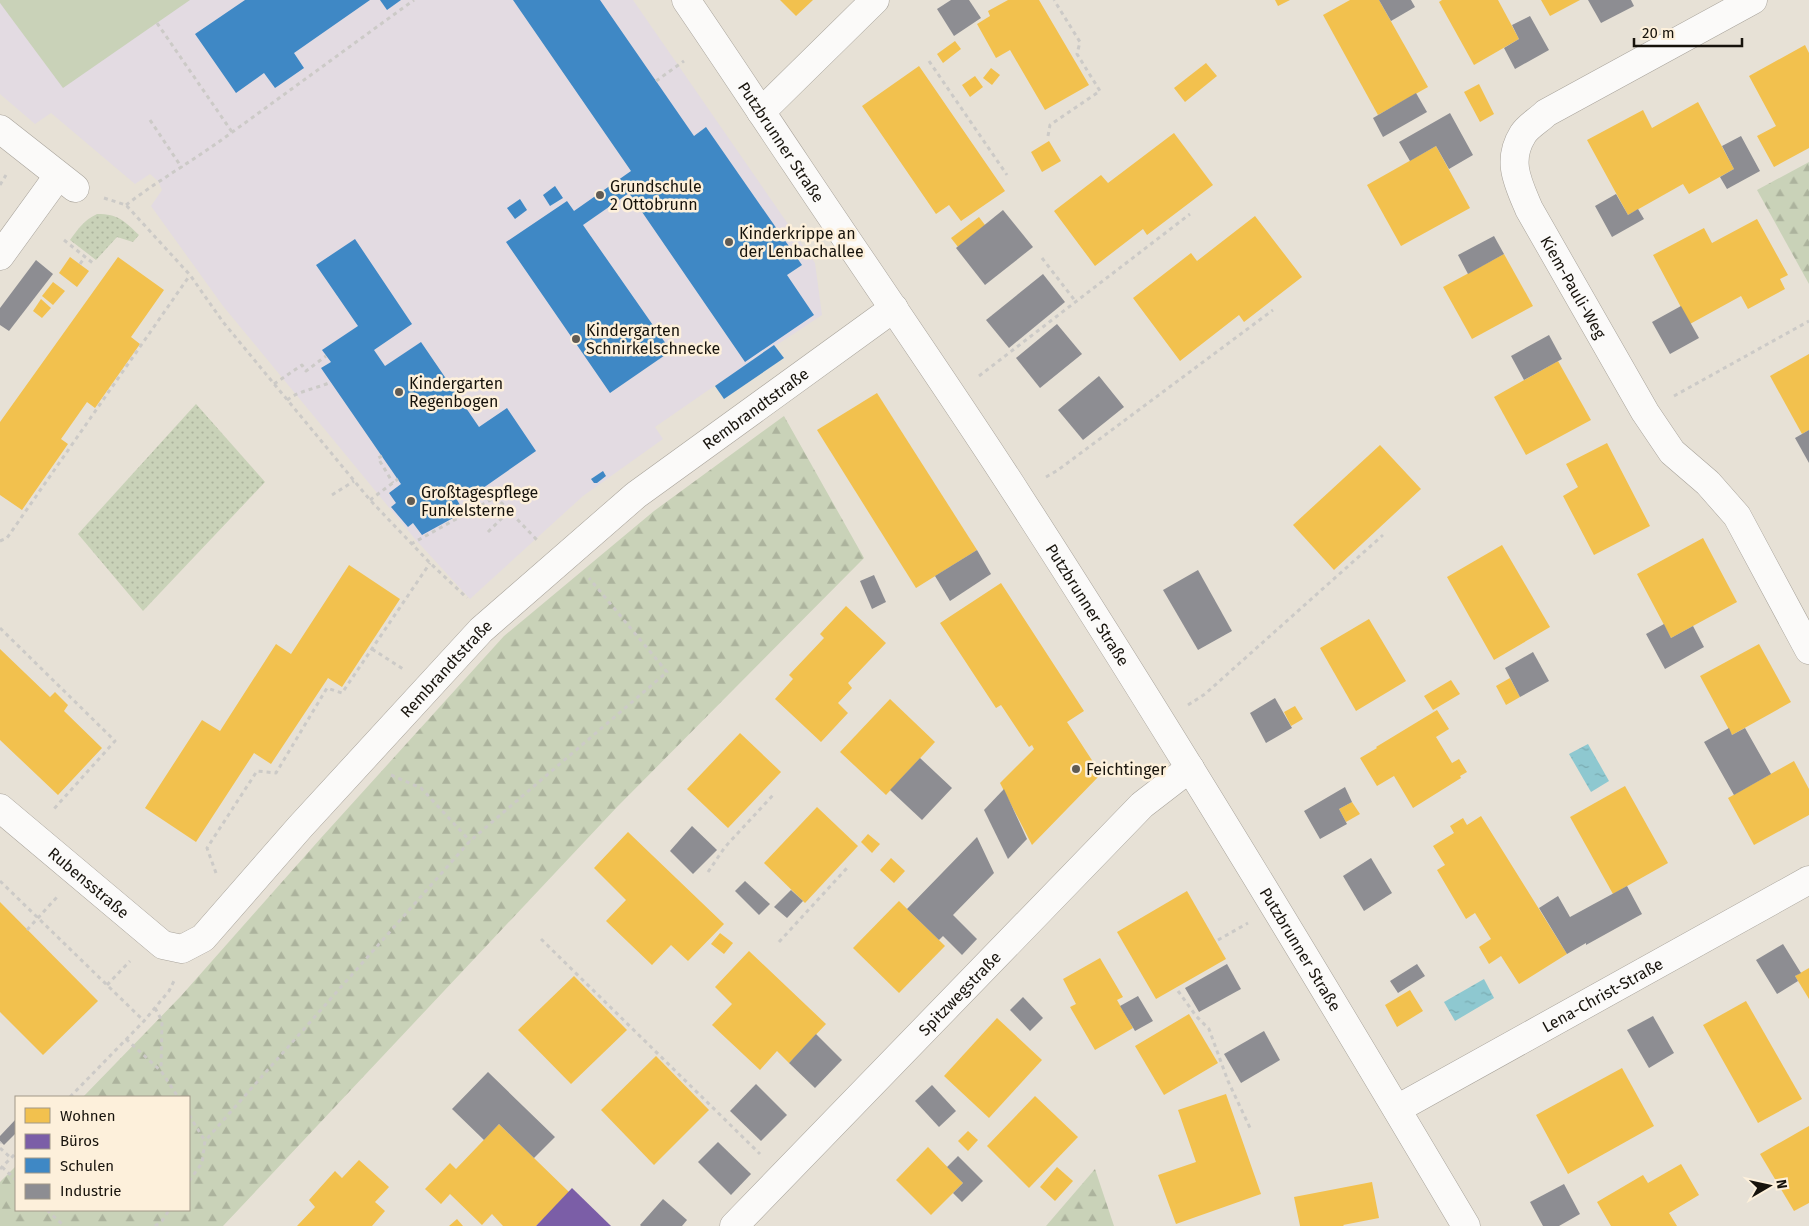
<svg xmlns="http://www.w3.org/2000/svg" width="1809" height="1226" viewBox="0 0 1809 1226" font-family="'Fira Sans',sans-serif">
<defs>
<pattern id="grass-dots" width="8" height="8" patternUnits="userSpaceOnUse" patternTransform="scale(1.25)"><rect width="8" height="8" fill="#c9d2b8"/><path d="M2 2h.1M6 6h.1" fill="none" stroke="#acb39d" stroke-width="1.8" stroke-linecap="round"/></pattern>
<pattern id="forest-firs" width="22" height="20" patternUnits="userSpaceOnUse" patternTransform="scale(1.25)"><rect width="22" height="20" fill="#c9d2b8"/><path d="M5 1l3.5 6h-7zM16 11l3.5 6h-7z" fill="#acb39d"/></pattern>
<pattern id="water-ripples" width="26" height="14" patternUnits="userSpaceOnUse" patternTransform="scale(1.25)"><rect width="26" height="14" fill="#8ec8d0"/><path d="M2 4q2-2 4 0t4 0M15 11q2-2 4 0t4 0" fill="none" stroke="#7aabb1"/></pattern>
</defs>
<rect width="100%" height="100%" fill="#e7e1d6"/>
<path fill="#e3dbe2" d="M0 0H633L815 263 822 315 707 391 655 427 663 439 583 496 470 599 415 539 223 306 151 206 162 190 158 181 150 174 135 184 51 113 35 124 0 94Z"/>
<g fill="url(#grass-dots)">
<path d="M97 214C119 214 124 221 139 235L133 242 117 237 96 260 70 240C78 229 84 220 97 214Z"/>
<path d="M196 404 265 482 143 611 78 534Z"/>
</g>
<g fill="url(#forest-firs)">
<path d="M1809 162V284L1757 190Z"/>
<path d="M784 416 864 558 617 807 223 1226H0V1182L16 1166V1210H189V1097H83L181 996 321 838 504 636 654 511Z"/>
<path d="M1095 1169 1114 1226H1046Z"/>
</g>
<path fill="#c9d2b8" d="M0 0H190L63 88 0 3Z"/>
<g fill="url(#water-ripples)">
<path d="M1588 744 1609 781 1591 792 1569 754Z"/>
<path d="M1484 979 1494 998 1455 1021 1444 1002Z"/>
</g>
<g fill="#f2c14e">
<path d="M780 0H813L796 16Z"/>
<path d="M1008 0H1039L1089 85 1045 110 1010 50 996 58 977 24 990 16 988 11Z"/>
<path d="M1275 0H1290L1278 6Z"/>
<path d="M1350 0H1379L1428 87 1378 115 1323 15Z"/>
<path d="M1442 0H1498L1519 39 1474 65 1439 2Z"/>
<path d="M1541 0H1580L1550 16Z"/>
<path d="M955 41 961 49 943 63 937 54Z"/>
<path d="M1805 45 1809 53V148L1774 167 1757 136 1776 126 1749 76Z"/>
<path d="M1206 63 1217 76 1185 102 1174 88Z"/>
<path d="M919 66 1005 191 961 221 949 205 936 214 862 106Z"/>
<path d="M991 68 1000 75 992 85 983 78Z"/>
<path d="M975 76 983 87 970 97 962 85Z"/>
<path d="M1479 84 1494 114 1480 122 1464 92Z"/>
<path d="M1698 102 1734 169 1689 194 1683 184 1628 215 1587 140 1643 110 1652 128Z"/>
<path d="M1174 133 1213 185 1147 235 1143 229 1095 266 1054 211 1101 175 1108 183Z"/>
<path d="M1049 141 1061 161 1042 172 1031 152Z"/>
<path d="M1436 146 1470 208 1401 246 1367 185Z"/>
<path d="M1255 216 1302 277 1244 322 1239 315 1180 361 1133 298 1191 253 1197 261Z"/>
<path d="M979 217 985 225 958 247 951 238Z"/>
<path d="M1757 219 1788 275 1780 279 1785 289 1748 309 1741 296 1690 324 1653 255 1704 228 1712 243Z"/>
<path d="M1504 254 1533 306 1472 339 1443 287Z"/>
<path d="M70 257 89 271 77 287 59 273Z"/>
<path d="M118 257 164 290 131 337 140 344 95 408 87 402 61 439 68 444 22 510 0 495V422Z"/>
<path d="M53 282 65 291 53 305 42 296Z"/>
<path d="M41 299 51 308 42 318 33 311Z"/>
<path d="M1809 354V430L1802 434 1770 376Z"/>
<path d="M1558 361 1591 420 1526 455 1494 397Z"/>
<path d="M877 393 977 550 916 588 817 430Z"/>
<path d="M1607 443 1650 526 1594 555 1563 496 1578 487 1566 464Z"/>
<path d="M1380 445 1421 489 1334 570 1293 525Z"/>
<path d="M1703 538 1737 602 1671 638 1637 574Z"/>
<path d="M1502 545 1550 627 1494 660 1447 577Z"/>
<path d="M349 565 400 599 342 687 328 678 271 764 254 753 196 842 145 808 202 720 220 731 276 644 291 654Z"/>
<path d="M1001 583 1084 711 1067 722 1101 774 1032 845 1000 783 1034 749 1032 745 1029 747 1001 705 996 708 940 623Z"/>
<path d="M846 606 886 643 848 683 852 688 838 703 848 713 821 742 775 699 793 679 789 675 824 638 820 634Z"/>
<path d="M1369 619 1406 681 1356 711 1320 648Z"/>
<path d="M1759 644 1791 702 1732 735 1700 676Z"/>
<path d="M0 649 50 697 55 692 68 705 64 711 102 748 58 795 0 740Z"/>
<path d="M1510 678 1520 697 1506 705 1496 686Z"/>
<path d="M1451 680 1460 694 1433 710 1424 696Z"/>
<path d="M890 699 935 742 886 795 840 752Z"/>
<path d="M1295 706 1303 719 1291 726 1284 712Z"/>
<path d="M1437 710 1449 729 1436 737 1452 763 1459 759 1467 772 1460 776 1461 778 1413 808 1394 776 1377 786 1360 758 1377 748 1376 747Z"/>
<path d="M740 733 781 772 728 828 687 789Z"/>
<path d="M1794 761 1809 789V815L1754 845 1728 798Z"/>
<path d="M1625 786 1668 863 1613 894 1570 817Z"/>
<path d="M1352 802 1360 814 1346 822 1339 809Z"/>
<path d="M817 807 858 846 805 903 764 863Z"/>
<path d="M1481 816 1567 954 1519 984 1501 956 1489 964 1479 947 1491 939 1475 913 1466 919 1437 870 1445 865 1433 846 1454 833 1450 826 1463 818 1467 825Z"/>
<path d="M628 832 724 924 688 961 671 945 652 965 606 921 626 900 594 868Z"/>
<path d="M868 834 880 844 872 853 861 842Z"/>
<path d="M891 858 905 871 894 883 880 870Z"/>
<path d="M1187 891 1226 959 1156 999 1117 932Z"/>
<path d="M899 901 945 946 899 993 853 948Z"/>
<path d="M0 902 98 1001 43 1055 0 1012Z"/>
<path d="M720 933 733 943 724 954 711 944Z"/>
<path d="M749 951 826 1024 789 1063 777 1051 760 1070 712 1025 732 1004 715 987Z"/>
<path d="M1100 958 1123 997 1117 1000 1133 1028 1095 1050 1070 1007 1076 1004 1063 979Z"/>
<path d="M1809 968V999L1795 976Z"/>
<path d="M574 976 627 1030 571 1084 518 1030Z"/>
<path d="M1410 990 1423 1011 1397 1027 1385 1005Z"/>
<path d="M1746 1001 1802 1099 1758 1123 1703 1025Z"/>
<path d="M1189 1014 1218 1063 1164 1095 1135 1046Z"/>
<path d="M997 1018 1042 1060 989 1118 944 1076Z"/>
<path d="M656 1056 709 1110 654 1165 601 1110Z"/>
<path d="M1622 1068 1654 1126 1568 1174 1536 1115Z"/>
<path d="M1226 1094 1261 1194 1176 1224 1158 1175 1196 1162 1178 1110Z"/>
<path d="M1035 1096 1078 1137 1029 1188 987 1146Z"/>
<path d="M499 1124 569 1192 536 1226H503L492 1214 482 1225 450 1194 441 1204 425 1189 450 1163 456 1169Z"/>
<path d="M1809 1126V1203L1794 1211 1760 1154Z"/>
<path d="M968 1131 978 1140 968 1151 958 1141Z"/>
<path d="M928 1147 963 1183 931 1215 896 1180Z"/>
<path d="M359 1160 389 1187 375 1202 385 1211 372 1226H297L315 1207 309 1200 335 1171 342 1178Z"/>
<path d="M1681 1164 1699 1195 1669 1213 1677 1226H1611L1597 1202 1643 1175 1648 1183Z"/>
<path d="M1057 1167 1073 1181 1055 1201 1040 1187Z"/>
<path d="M1372 1182 1379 1218 1343 1225 1344 1226H1300L1294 1197Z"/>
<path d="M457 1219 463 1226H449Z"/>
</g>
<path fill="#7b5ea7" d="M572 1188 611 1226H536Z"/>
<g fill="#3f88c5">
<path d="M245 0H370L294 53 304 68 278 86 275 88 264 73 236 93 195 34Z"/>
<path d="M380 0H401L387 10Z"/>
<path d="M513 0H600L694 136 706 127 802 265 787 275 814 315 745 362 629 193 583 225 671 351 610 393 506 242 567 201 574 211 631 171Z"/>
<path d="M555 186 563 198 550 206 543 195Z"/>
<path d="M520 199 527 210 515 219 507 208Z"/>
<path d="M355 239 412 324 374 350 385 366 421 342 479 427 507 408 536 451 473 495 470 491 456 498 464 512 422 535 413 523 408 527 391 507 396 503 389 493 401 484 321 368 331 362 322 350 358 326 316 265Z"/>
<path d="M774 345 784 358 724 399 715 386Z"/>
<path d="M603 471 606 476 597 483H594L591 479Z"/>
</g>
<g fill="#8d8d92">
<path d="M951 0H969L981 18 954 36 937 9Z"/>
<path d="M1379 0H1411L1415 7 1391 21Z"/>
<path d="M1588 0H1631L1634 6 1601 23Z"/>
<path d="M1530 16 1549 50 1515 69 1504 48 1519 39 1512 25Z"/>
<path d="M1416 93 1427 112 1383 137 1373 118Z"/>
<path d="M1450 113 1473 155 1449 169 1436 146 1410 161 1399 142Z"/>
<path d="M1741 136 1760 171 1727 189 1720 177 1734 169 1722 146Z"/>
<path d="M1616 194 1628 215 1638 209 1644 219 1612 237 1595 206Z"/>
<path d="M1003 210 1033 247 985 285 956 248Z"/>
<path d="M1494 236 1504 254 1468 274 1458 255Z"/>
<path d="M36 260 53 274 9 331 0 325V308Z"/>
<path d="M1043 274 1065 302 1009 348 986 320Z"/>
<path d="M1681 306 1699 338 1670 354 1652 322Z"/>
<path d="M1057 324 1082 354 1040 388 1016 358Z"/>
<path d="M1549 335 1562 359 1524 380 1511 356Z"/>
<path d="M1099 376 1124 407 1083 440 1058 410Z"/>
<path d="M1809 430V463L1795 438Z"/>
<path d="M977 550 991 574 950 601 935 576Z"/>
<path d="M1198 570 1232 631 1198 650 1163 590Z"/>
<path d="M874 575 886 602 872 609 860 581Z"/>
<path d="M1664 624 1671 638 1693 626 1704 647 1665 669 1646 634Z"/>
<path d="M1533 652 1549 681 1520 697 1505 668Z"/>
<path d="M1275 698 1292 728 1266 743 1250 713Z"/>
<path d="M1729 728 1732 735 1745 728 1771 774 1734 795 1704 742Z"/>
<path d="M920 758 952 788 922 820 890 790Z"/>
<path d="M1345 787 1352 802 1339 809 1347 824 1320 839 1304 811Z"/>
<path d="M1004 789 1027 839 1008 859 984 810Z"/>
<path d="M692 826 717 850 693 874 670 851Z"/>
<path d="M977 837 994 873 953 915 977 939 962 955 943 936 939 940 907 909Z"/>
<path d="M1371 858 1392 893 1364 911 1343 876Z"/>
<path d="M745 881 770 904 759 915 735 891Z"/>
<path d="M1627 886 1642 914 1586 945V943L1567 954 1539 908 1558 896 1570 917Z"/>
<path d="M791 890 803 901 787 918 774 907Z"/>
<path d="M1783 944 1801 973 1795 976 1798 981 1777 994 1756 960Z"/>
<path d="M1227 964 1241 989 1199 1012 1185 988Z"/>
<path d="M1417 964 1425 976 1398 993 1390 981Z"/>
<path d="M1138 996 1153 1021 1135 1031 1120 1006Z"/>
<path d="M1023 997 1043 1018 1030 1031 1010 1010Z"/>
<path d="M1653 1016 1674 1053 1649 1068 1627 1030Z"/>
<path d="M1264 1031 1280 1060 1241 1083 1224 1054Z"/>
<path d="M816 1034 842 1060 815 1088 789 1063Z"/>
<path d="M488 1072 555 1137 534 1158 499 1124 484 1140 452 1109Z"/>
<path d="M756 1084 787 1115 761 1141 730 1111Z"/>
<path d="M932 1085 956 1111 939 1127 915 1101Z"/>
<path d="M16 1119V1133L4 1145 0 1141V1136Z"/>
<path d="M718 1142 751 1174 731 1195 698 1162Z"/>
<path d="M958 1156 983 1181 962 1202 953 1193 963 1183 947 1167Z"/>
<path d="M1564 1184 1580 1214 1559 1226H1543L1530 1202Z"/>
<path d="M663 1199 687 1220 682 1226H641L640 1225Z"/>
</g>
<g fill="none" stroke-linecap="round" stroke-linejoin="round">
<g stroke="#a8a39b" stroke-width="29">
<g id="minor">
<path id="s1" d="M1753 0 1546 113C1539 120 1528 126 1523 134 1506 161 1518 183 1529 209L1645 412 1672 452 1708 483 1737 516 1809 650"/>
<path d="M761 112 875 0"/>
<path d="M0 129 75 188"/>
<path d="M0 256 58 176"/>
<path id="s2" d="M0 808 163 945 182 949 203 938 300 827 481 630 636 495 894 308"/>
<path id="s3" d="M1397 1109 1809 880"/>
<path id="s4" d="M734 1226 1142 805 1190 768"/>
</g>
</g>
<g stroke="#a8a39b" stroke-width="29">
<g id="major">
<path id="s5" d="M686 0C723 54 759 109 796 164 870 275 947 385 1019 497 1174 737 1321 981 1466 1226"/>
</g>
</g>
<g stroke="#cccac7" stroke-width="3" stroke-dasharray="4 4" stroke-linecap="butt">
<path d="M157 23 232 132"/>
<path d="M929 61 1007 175"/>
<path d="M656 81 684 61"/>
<path d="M150 120 182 168"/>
<path d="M1048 136 1050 125 1100 91 1077 54 1080 42 1054 0"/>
<path d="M0 185 6 175"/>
<path d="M104 198 126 205 190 275 223 322 370 500 430 563 467 598"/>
<path d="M126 205C156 182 189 163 220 141 285 94 349 47 414 0"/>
<path d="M64 240 94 264"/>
<path d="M1042 258 1076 302"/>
<path d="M80 264 85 257"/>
<path d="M979 376 1190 214"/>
<path d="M274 384 302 365 306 371 326 356"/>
<path d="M1674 396 1809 321"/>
<path d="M287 400C300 390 316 389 331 382"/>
<path d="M382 456 378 458 393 483"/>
<path d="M1046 477 1058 470 1273 310"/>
<path d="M463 494 475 510"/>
<path d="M332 495 354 481"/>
<path d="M370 500 398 479"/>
<path d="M488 532 509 511"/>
<path d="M0 541 7 538 190 275"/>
<path d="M411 544 496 497 537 540"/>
<path d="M0 628 115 741 53 810"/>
<path d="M372 649 403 669"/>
<path d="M1188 705 1205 694 1383 535"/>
<path d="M391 775 421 788 470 841"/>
<path d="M708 872 725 847 774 794"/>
<path d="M216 873 207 848 257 771 276 773 327 688 342 693 430 563"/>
<path d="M0 881 144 1021"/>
<path d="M27 930 57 897"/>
<path d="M541 939 760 1154"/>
<path d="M1218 940 1248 923"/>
<path d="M779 942 847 868"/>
<path d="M107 985 130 961"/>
<path d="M1178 991 1196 1016 1209 1029 1228 1081 1251 1130"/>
<path d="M155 1008 162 1021 161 1070"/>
<path d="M126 1039 161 1071 178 1097"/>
<path d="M70 1097 144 1021 169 991 174 981"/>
<path d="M189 1115 205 1141"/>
<path d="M0 1143 1 1142"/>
<path d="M0 1148 11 1158"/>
<path d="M2 1167 16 1180"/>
<path d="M0 1169 16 1153"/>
<path d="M189 1181 202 1163 205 1141 470 841 667 672 589 578"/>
<path d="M47 1210 64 1226"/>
<path d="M155 1226 162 1221 169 1210"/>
</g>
<use href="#minor" stroke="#fbfaf9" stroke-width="28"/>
<use href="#major" stroke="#fbfaf9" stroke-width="28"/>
</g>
<g fill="#605b53" stroke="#fdf0db" stroke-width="2">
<circle cx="600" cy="195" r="5"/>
<circle cx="729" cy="242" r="5"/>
<circle cx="576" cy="339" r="5"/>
<circle cx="399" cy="392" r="5"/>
<circle cx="411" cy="501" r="5"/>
<circle cx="1076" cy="769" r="5"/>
</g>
<g text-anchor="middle" stroke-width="5" stroke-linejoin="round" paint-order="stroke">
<g font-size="16" fill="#17130c" stroke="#fdf0db">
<text dy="6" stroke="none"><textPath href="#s5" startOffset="171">Putzbrunner Straße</textPath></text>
<text dy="6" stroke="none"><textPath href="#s1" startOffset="436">Kiem-Pauli-Weg</textPath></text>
<text dy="6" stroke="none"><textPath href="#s2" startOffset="1024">Rembrandtstraße</textPath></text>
<text dy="6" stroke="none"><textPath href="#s5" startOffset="726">Putzbrunner Straße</textPath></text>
<text dy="6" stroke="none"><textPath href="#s2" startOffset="619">Rembrandtstraße</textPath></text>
<text dy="6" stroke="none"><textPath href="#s2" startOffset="116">Rubensstraße</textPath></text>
<text dy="6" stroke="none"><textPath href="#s5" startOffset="1131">Putzbrunner Straße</textPath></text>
<text dy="6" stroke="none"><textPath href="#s4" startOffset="324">Spitzwegstraße</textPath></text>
<text dy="6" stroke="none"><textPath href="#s3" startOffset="235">Lena-Christ-Straße</textPath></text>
</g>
<g font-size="16" fill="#17130c" stroke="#fdf0db" text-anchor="start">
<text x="610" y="192">Grundschule<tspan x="610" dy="18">2 Ottobrunn</tspan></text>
<text x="739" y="239">Kinderkrippe an<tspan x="739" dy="18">der Lenbachallee</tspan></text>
<text x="586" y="336">Kindergarten<tspan x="586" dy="18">Schnirkelschnecke</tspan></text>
<text x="409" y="389">Kindergarten<tspan x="409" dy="18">Regenbogen</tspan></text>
<text x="421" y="498">Großtagespflege<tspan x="421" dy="18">Funkelsterne</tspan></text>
<text x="1086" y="775">Feichtinger</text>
</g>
</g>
<rect x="15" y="1096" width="175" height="115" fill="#fdf0db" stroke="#a19888"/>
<rect x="25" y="1108" width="25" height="15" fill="#f2c14e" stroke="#a19888"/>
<text x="60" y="1121" font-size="15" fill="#17130c">Wohnen</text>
<rect x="25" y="1134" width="25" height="15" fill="#7b5ea7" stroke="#a19888"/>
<text x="60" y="1146" font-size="15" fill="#17130c">Büros</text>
<rect x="25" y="1158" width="25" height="15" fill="#3f88c5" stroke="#a19888"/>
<text x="60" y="1171" font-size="15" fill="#17130c">Schulen</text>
<rect x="25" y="1184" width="25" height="15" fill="#8d8d92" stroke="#a19888"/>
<text x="60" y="1196" font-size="15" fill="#17130c">Industrie</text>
<g transform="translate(1769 1186) rotate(81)" stroke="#fdf0db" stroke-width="4" paint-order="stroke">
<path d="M0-4L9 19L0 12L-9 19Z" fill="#17130c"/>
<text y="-8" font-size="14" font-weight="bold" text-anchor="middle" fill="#17130c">N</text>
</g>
<path d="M1634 38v8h108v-8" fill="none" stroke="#17130c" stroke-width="2.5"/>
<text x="1642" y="38" font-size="15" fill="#17130c" stroke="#fdf0db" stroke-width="4" paint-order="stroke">20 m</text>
</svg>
